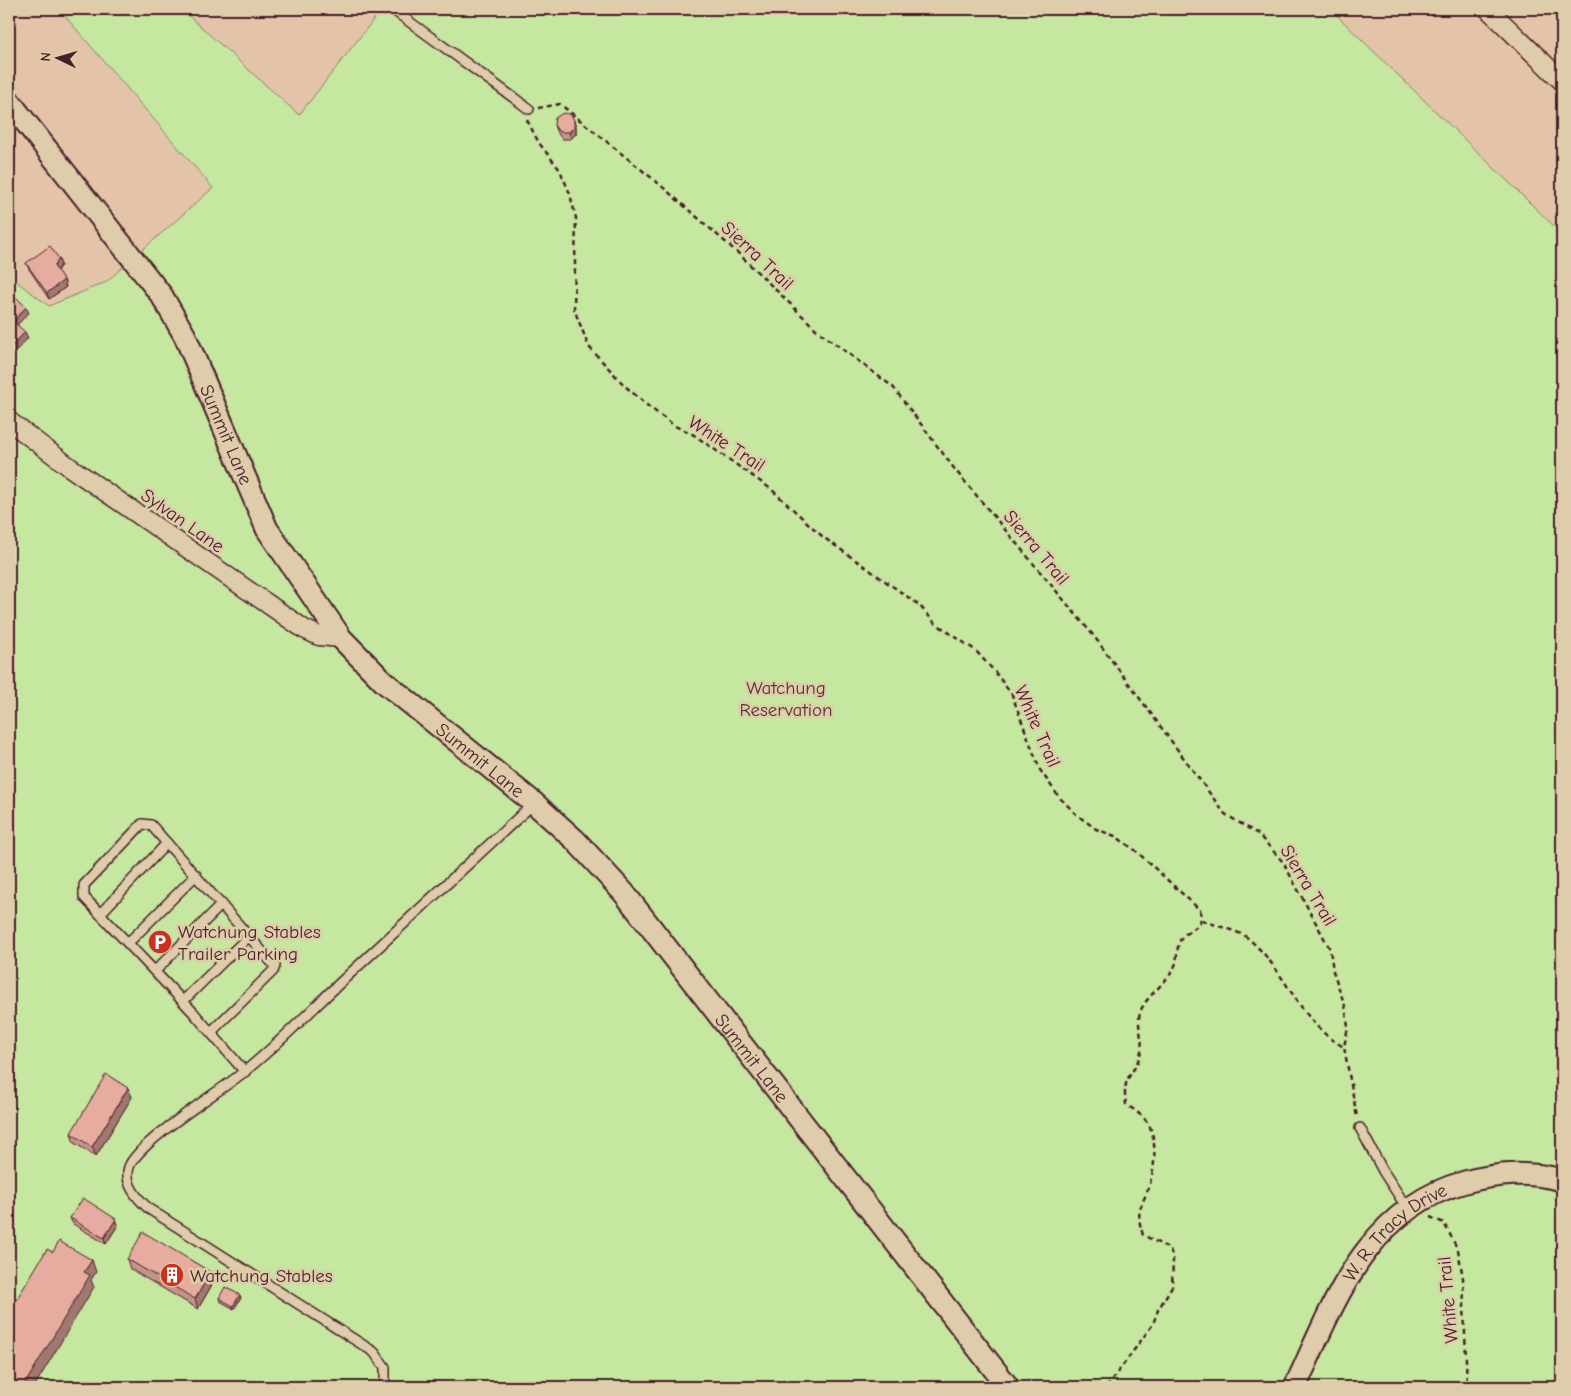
<svg xmlns="http://www.w3.org/2000/svg" width="1571" height="1396" viewBox="0 0 1571 1396" font-family="'Comic Neue',sans-serif">
<rect width="100%" height="100%" fill="#e3c4a8"/>
<filter id="ink" filterUnits="userSpaceOnUse"><feTurbulence type="fractalNoise" baseFrequency=".02" numOctaves="2"/><feDisplacementMap in="SourceGraphic" scale="10" xChannelSelector="R" yChannelSelector="G"/><feConvolveMatrix kernelMatrix="1 2 1 2 8 2 1 2 1" color-interpolation-filters="sRGB"/></filter>
<g filter="url(#ink)">
<path fill="#c5e79f" stroke="#888365" d="M59 9H181L299 115 382 9H1330L1562 234V1387H9V276L49 306 106 282 213 188Z"/>
<g fill="none" stroke-linecap="round" stroke-linejoin="round">
<g stroke="#4a1f2b" stroke-width="12">
<g id="service">
<path d="M392 9 529 109"/>
<path d="M100 914 167 843"/>
<path d="M128 943 196 875"/>
<path d="M155 971 222 904"/>
<path d="M183 1001 250 935"/>
<path d="M211 1032 273 971 275 966 151 825 142 824 84 885V897L193 1012 245 1072"/>
<path d="M1360 1128 1383 1171 1407 1208"/>
<path d="M385 1387V1367L374 1352 149 1209C137 1198 124 1184 129 1167 138 1142 221 1091 245 1071 279 1044 310 1011 342 981 406 922 470 863 533 804"/>
</g>
</g>
<g stroke="#4a1f2b" stroke-width="21">
<g id="minor">
<path d="M1488 9 1562 81"/>
<path d="M9 421 71 468 304 629 319 636 341 638"/>
</g>
</g>
<g stroke="#4a1f2b" stroke-width="25">
<g id="tertiary">
<path id="s1" d="M9 101 162 296 185 336 267 529 341 638 384 682 534 803 575 840 624 893 1008 1387"/>
<path id="s2" d="M1295 1387C1334 1303 1366 1209 1465 1182 1499 1173 1528 1171 1562 1180"/>
</g>
</g>
<g stroke="#4a1f2b" stroke-width="2.5" stroke-dasharray="5 4" stroke-linecap="butt">
<path d="M538 108 560 104 658 183 738 253 817 330 893 387 956 471 1093 635 1225 814 1258 834 1283 862 1330 949 1333 971 1345 1006 1348 1027 1344 1047 1357 1117"/>
<path d="M527 120 539 143 560 170 570 194 576 218 574 309 589 347 625 386 649 407 675 426 694 435 771 489 823 537 919 605 935 623 975 650 995 672 1012 695 1040 770 1059 797 1077 815 1096 829 1115 836 1135 850 1200 910C1204 931 1190 926 1181 939 1175 949 1179 958 1174 968 1166 984 1148 994 1141 1010 1135 1024 1144 1038 1141 1051 1136 1076 1121 1073 1126 1104 1134 1110 1144 1116 1149 1125 1157 1141 1155 1167 1150 1183 1143 1207 1134 1208 1143 1235L1170 1249 1173 1259 1172 1286 1158 1310 1153 1324 1107 1387"/>
<path d="M1202 920C1211 924 1240 932 1245 936 1286 967 1298 1023 1344 1047"/>
<path d="M1430 1217 1444 1223 1458 1250 1463 1278 1467 1387"/>
</g>
<use href="#service" stroke="#dfccaa" stroke-width="9"/>
<use href="#minor" stroke="#dfccaa" stroke-width="18"/>
<use href="#tertiary" stroke="#dfccaa" stroke-width="21"/>
</g>
<g fill="#c59489" stroke="#4a1f2b">
<path d="M554 125 576 126V134L571 139H562L556 131Z"/>
<path d="M26 263 61 265 57 271 64 280 66 287 49 299 29 269Z"/>
<path d="M128 1088 132 1097 96 1156 74 1143 71 1133Z"/>
<path d="M70 1218 116 1219 118 1225 106 1244 73 1224Z"/>
<path d="M127 1259 214 1281 198 1309 130 1269Z"/>
<path d="M219 1298H241L234 1309 220 1301Z"/>
</g>
<g fill="#a0786f" stroke="#4a1f2b">
<path d="M574 120 576 126V134L571 139 569 132Z"/>
<path d="M59 259 61 265 56 272 54 266Z"/>
<path d="M64 280 66 287 49 299 47 293Z"/>
<path d="M26 307 29 313 18 324V329L15 323 16 318Z"/>
<path d="M25 332 28 338 12 355 10 348Z"/>
<path d="M128 1088 132 1097 96 1156 92 1147Z"/>
<path d="M116 1219 118 1225 106 1244 104 1238Z"/>
<path d="M92 1260 96 1272 91 1280 94 1287 34 1387H23L84 1272Z"/>
<path d="M211 1272 214 1281 198 1309 195 1299Z"/>
<path d="M240 1295 241 1298 234 1309 233 1306Z"/>
</g>
<g fill="#e5ac9f" stroke="#4a1f2b">
<path d="M563 113 570 114 574 120V127L569 132H559L554 125 555 118Z"/>
<path d="M50 246 59 259 54 266 64 280 47 293 26 263Z"/>
<path d="M15 296 26 307 16 318 15 323 25 332 10 348H9V302Z"/>
<path d="M106 1074 128 1088 92 1147 71 1133Z"/>
<path d="M83 1198 116 1219 104 1238 70 1218Z"/>
<path d="M143 1232 211 1272 195 1299 127 1259Z"/>
<path d="M59 1241 92 1260 84 1272 90 1275 23 1387H9V1312L47 1249 53 1252Z"/>
<path d="M225 1287 240 1295 233 1306 219 1298Z"/>
</g>
</g>
<defs>
<g id="parking-disc" transform="scale(1.25)"><circle r="9.5" fill="#c8321e" stroke="#dfccaa"/><path d="M-3.5-5.5H1a3.5 3.5 0 0 1 0 7H-1V5.5H-3.5ZM-1-3.4V-.6H.8a1.4 1.4 0 0 0 0-2.8Z" fill="#fff"/></g>
<g id="building-disc" transform="scale(1.25)"><circle r="9.5" fill="#c8321e" stroke="#dfccaa"/><path d="M-4-6H4V6H1V3H-1V6H-4ZM-2.5-4.3h1.7v1.8h-1.7ZM.8-4.3h1.7v1.8H.8ZM-2.5-1h1.7V.8h-1.7ZM.8-1h1.7V.8H.8Z" fill="#fff"/></g>
</defs>
<g fill-rule="evenodd">
<use href="#parking-disc" x="160" y="942"/>
<use href="#building-disc" x="172" y="1275"/>
</g>
<g text-anchor="middle" stroke-width="5" stroke-linejoin="round" paint-order="stroke">
<g font-size="19" fill="#4a1f2b" stroke="#dfccaa">
<text transform="translate(758 255) rotate(43)" y="7">Sierra Trail</text>
<text dy="7" stroke="none"><textPath href="#s1" startOffset="401">Summit Lane</textPath></text>
<text transform="translate(727 443) rotate(33)" y="7">White Trail</text>
<text transform="translate(183 520) rotate(35)" y="7">Sylvan Lane</text>
<text transform="translate(1037 547) rotate(50)" y="7">Sierra Trail</text>
<text transform="translate(1038 726) rotate(66)" y="7">White Trail</text>
<text dy="7" stroke="none"><textPath href="#s1" startOffset="821">Summit Lane</textPath></text>
<text transform="translate(1309 885) rotate(59)" y="7">Sierra Trail</text>
<text dy="7" stroke="none"><textPath href="#s1" startOffset="1226">Summit Lane</textPath></text>
<text dy="7" stroke="none"><textPath href="#s2" startOffset="188">W. R. Tracy Drive</textPath></text>
<text transform="translate(1447 1300) rotate(-95)" y="7">White Trail</text>
</g>
<g font-size="19" fill="#563337" stroke="#dfccaa">
<text x="786" y="694">Watchung<tspan x="786" dy="22">Reservation</tspan></text>
</g>
<g font-size="19" fill="#4a1f2b" stroke="#dfccaa" text-anchor="start">
<text x="178" y="938">Watchung Stables<tspan x="178" dy="22">Trailer Parking</tspan></text>
<text x="190" y="1282">Watchung Stables</text>
</g>
</g>
<rect width="1571" height="1396" fill="none" stroke="#dfccaa" stroke-width="30"/>
<rect x="15" y="15" width="1541" height="1366" fill="none" stroke="#4a1f2b" stroke-width="2" filter="url(#ink)"/>
<g transform="translate(58 58) rotate(275)" stroke="#dfccaa" stroke-width="4" paint-order="stroke">
<path d="M0-4L9 19L0 12L-9 19Z" fill="#4a1f2b"/>
<text y="-8" font-size="14" font-weight="bold" text-anchor="middle" fill="#4a1f2b">N</text>
</g>
</svg>
